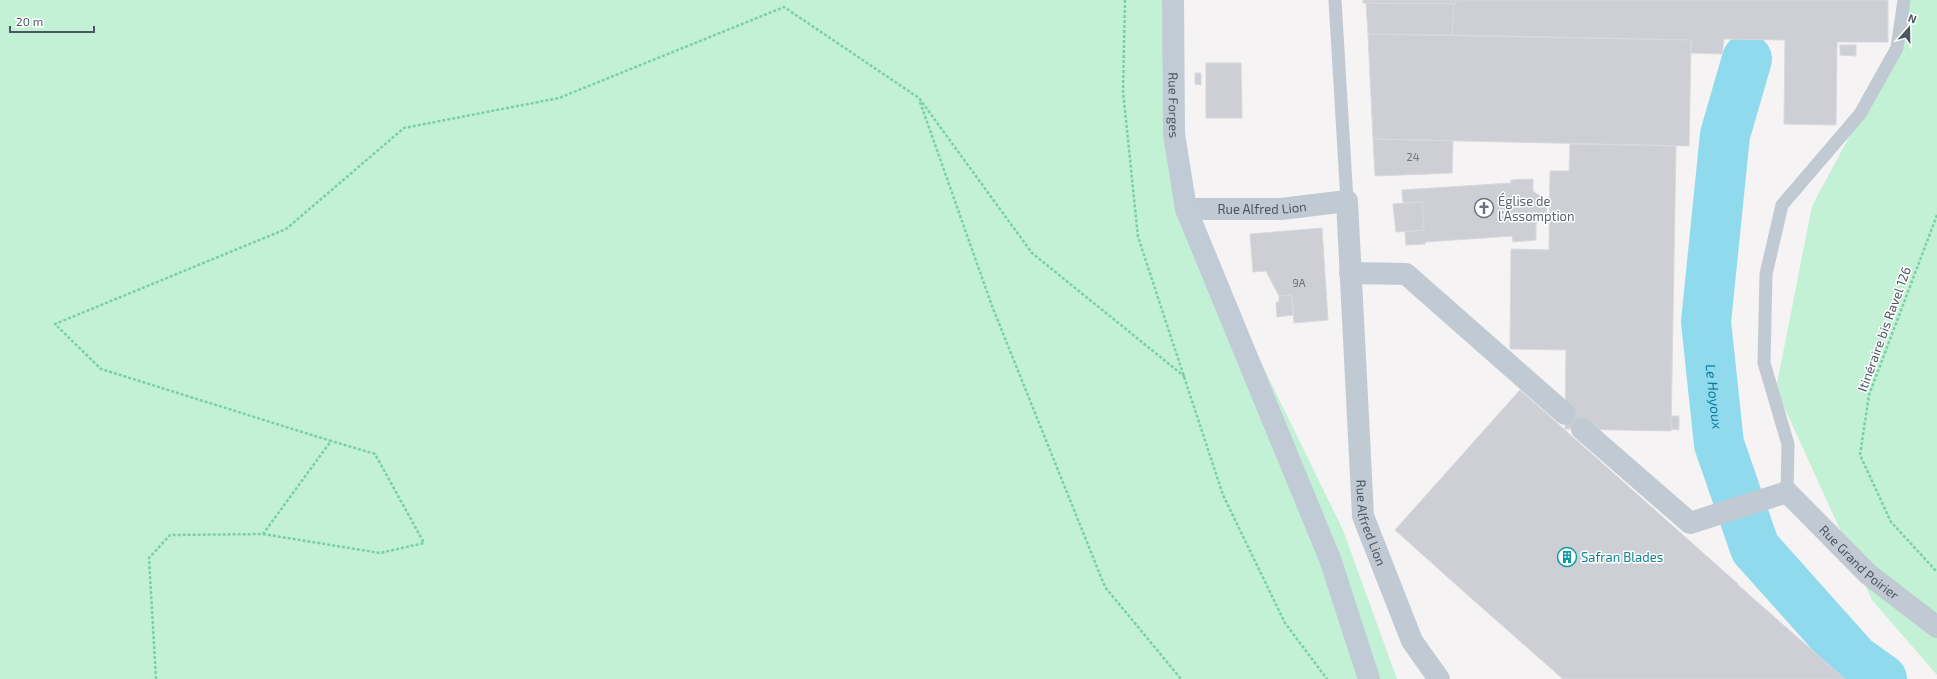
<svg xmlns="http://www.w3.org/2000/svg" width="1937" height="679" viewBox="0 0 1937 679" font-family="'Exo 2',sans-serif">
<rect width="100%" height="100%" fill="#f5f3f3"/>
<g fill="#c3f1d5">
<path d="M0 0H1173L1186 209 1343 530 1397 679H0Z"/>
<path d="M1904 0H1937V675L1872 600 1776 389 1812 206 1897 48Z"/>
</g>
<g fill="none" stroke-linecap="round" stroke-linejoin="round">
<path stroke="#90daee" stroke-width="50" id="s1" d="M1747 59 1725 135 1706 322 1719 444 1755 548 1854 659 1882 679"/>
</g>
<g fill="#cdcfd5" stroke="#d7d9de">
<path d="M1363 0H1456V4L1363 3Z"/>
<path d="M1456 0H1888V42H1837L1836 125 1784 124 1785 40 1724 39 1722 54 1691 53V40L1452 35 1454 4H1456Z"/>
<path d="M1366 3 1454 4 1452 35 1368 34Z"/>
<path d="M1368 34 1691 40 1689 146 1373 139Z"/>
<path d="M1840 45H1856V56L1840 55Z"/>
<path d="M1206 63H1241L1242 118H1206Z"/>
<path d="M1195 73H1201V85L1195 84Z"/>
<path d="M1373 139 1453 141 1452 173 1375 176Z"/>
<path d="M1570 144 1676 146 1671 431 1565 429 1566 350 1510 349 1511 249 1549 250 1550 171H1569Z"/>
<path d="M1533 179V191L1546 200 1547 213 1536 224V240L1513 242 1512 236 1425 242V244L1406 245 1405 232 1424 230 1422 202 1403 203 1402 190 1511 183V180Z"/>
<path d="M1422 202 1424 230 1396 232 1393 204Z"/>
<path d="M1322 228 1328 320 1294 323 1292 295 1279 296 1266 271 1253 272 1250 234Z"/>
<path d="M1292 295 1293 315 1277 317 1276 302H1279V296Z"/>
<path d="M1520 390 1738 584V585L1845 679H1563L1471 598 1395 530Z"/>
<path d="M1671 416H1679V430L1671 429Z"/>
</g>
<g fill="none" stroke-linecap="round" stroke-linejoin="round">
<g stroke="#7ad0a6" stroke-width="2.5" stroke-dasharray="3 2" stroke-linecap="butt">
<path d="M1125 0 1123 91 1138 237 1223 495 1285 623 1327 679"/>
<path d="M920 102 992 306 1105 587 1181 679"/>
<path d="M1937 215 1869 395 1860 455 1891 522 1937 572"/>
<path d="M263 534 380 553 424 543 375 454 331 441"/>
<path d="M156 679 149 558 170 535 263 534 331 441 101 369 55 324 286 229 404 128 559 98 784 7 919 98 1032 253 1185 377"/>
</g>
<g stroke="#c1cad2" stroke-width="13">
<path d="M1335 0 1347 201"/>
<path d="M1787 492 1788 444 1764 363 1766 274 1782 205 1860 114 1897 48 1904 0"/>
</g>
<g stroke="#c1cad2" stroke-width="22">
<path id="s2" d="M1186 209H1281L1347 201 1363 516 1412 641 1439 679"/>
<path d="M1350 273 1406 274 1565 414"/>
<path id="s3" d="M1582 429 1690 523 1787 492 1868 574 1937 627"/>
</g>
<path stroke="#c1cbd6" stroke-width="22" id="s4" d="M1173 0 1174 134 1186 209 1330 559 1369 679"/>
</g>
<defs>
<g id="church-ring" transform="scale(1)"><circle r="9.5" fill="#fff" stroke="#6b7280" stroke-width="1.5"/><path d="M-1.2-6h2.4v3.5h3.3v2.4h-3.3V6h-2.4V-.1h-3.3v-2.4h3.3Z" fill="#6b7280"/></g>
<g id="building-ring" transform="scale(1)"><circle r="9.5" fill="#fff" stroke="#0f9aa8" stroke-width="1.5"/><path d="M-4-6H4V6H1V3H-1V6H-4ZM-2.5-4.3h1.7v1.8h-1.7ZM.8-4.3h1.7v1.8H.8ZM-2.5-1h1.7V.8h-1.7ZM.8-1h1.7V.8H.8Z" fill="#0f9aa8"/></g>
</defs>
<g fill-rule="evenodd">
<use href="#church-ring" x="1484" y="208"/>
<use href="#building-ring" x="1567" y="557"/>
</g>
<g text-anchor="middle" stroke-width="3" stroke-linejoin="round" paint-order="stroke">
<g font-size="11" fill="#6b747e">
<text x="1413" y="161">24</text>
<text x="1299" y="287">9A</text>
</g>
<g font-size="13" fill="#4a5661" stroke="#fff">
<text dy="5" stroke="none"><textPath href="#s4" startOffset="105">Rue Forges</textPath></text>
<text dy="5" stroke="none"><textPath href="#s2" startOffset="76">Rue Alfred Lion</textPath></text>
<text transform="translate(1884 329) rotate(-70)" y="5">Itinéraire bis Ravel 126</text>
<text dy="5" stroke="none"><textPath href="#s2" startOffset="485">Rue Alfred Lion</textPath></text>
<text dy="5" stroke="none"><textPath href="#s3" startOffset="346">Rue Grand Poirier</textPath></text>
</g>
<g font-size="13" fill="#5b616d" stroke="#fff" text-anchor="start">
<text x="1498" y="206">Église de<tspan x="1498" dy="15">l'Assomption</tspan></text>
</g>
<g font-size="13" fill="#0d838f" stroke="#fff" text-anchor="start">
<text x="1581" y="562">Safran Blades</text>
</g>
<g font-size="14" font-style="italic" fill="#0c7c9b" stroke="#fff">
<text dy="5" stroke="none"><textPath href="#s1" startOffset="342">Le Hoyoux</textPath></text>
</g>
</g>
<g transform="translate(1909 28) rotate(20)" stroke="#ffffff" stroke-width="3" paint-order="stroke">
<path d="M0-3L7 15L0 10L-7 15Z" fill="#4a5661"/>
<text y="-6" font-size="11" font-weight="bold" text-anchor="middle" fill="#4a5661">N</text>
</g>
<path d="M10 26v6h84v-6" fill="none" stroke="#4a5661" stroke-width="2"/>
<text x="16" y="26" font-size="12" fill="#4a5661" stroke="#ffffff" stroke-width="3" paint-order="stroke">20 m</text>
</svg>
